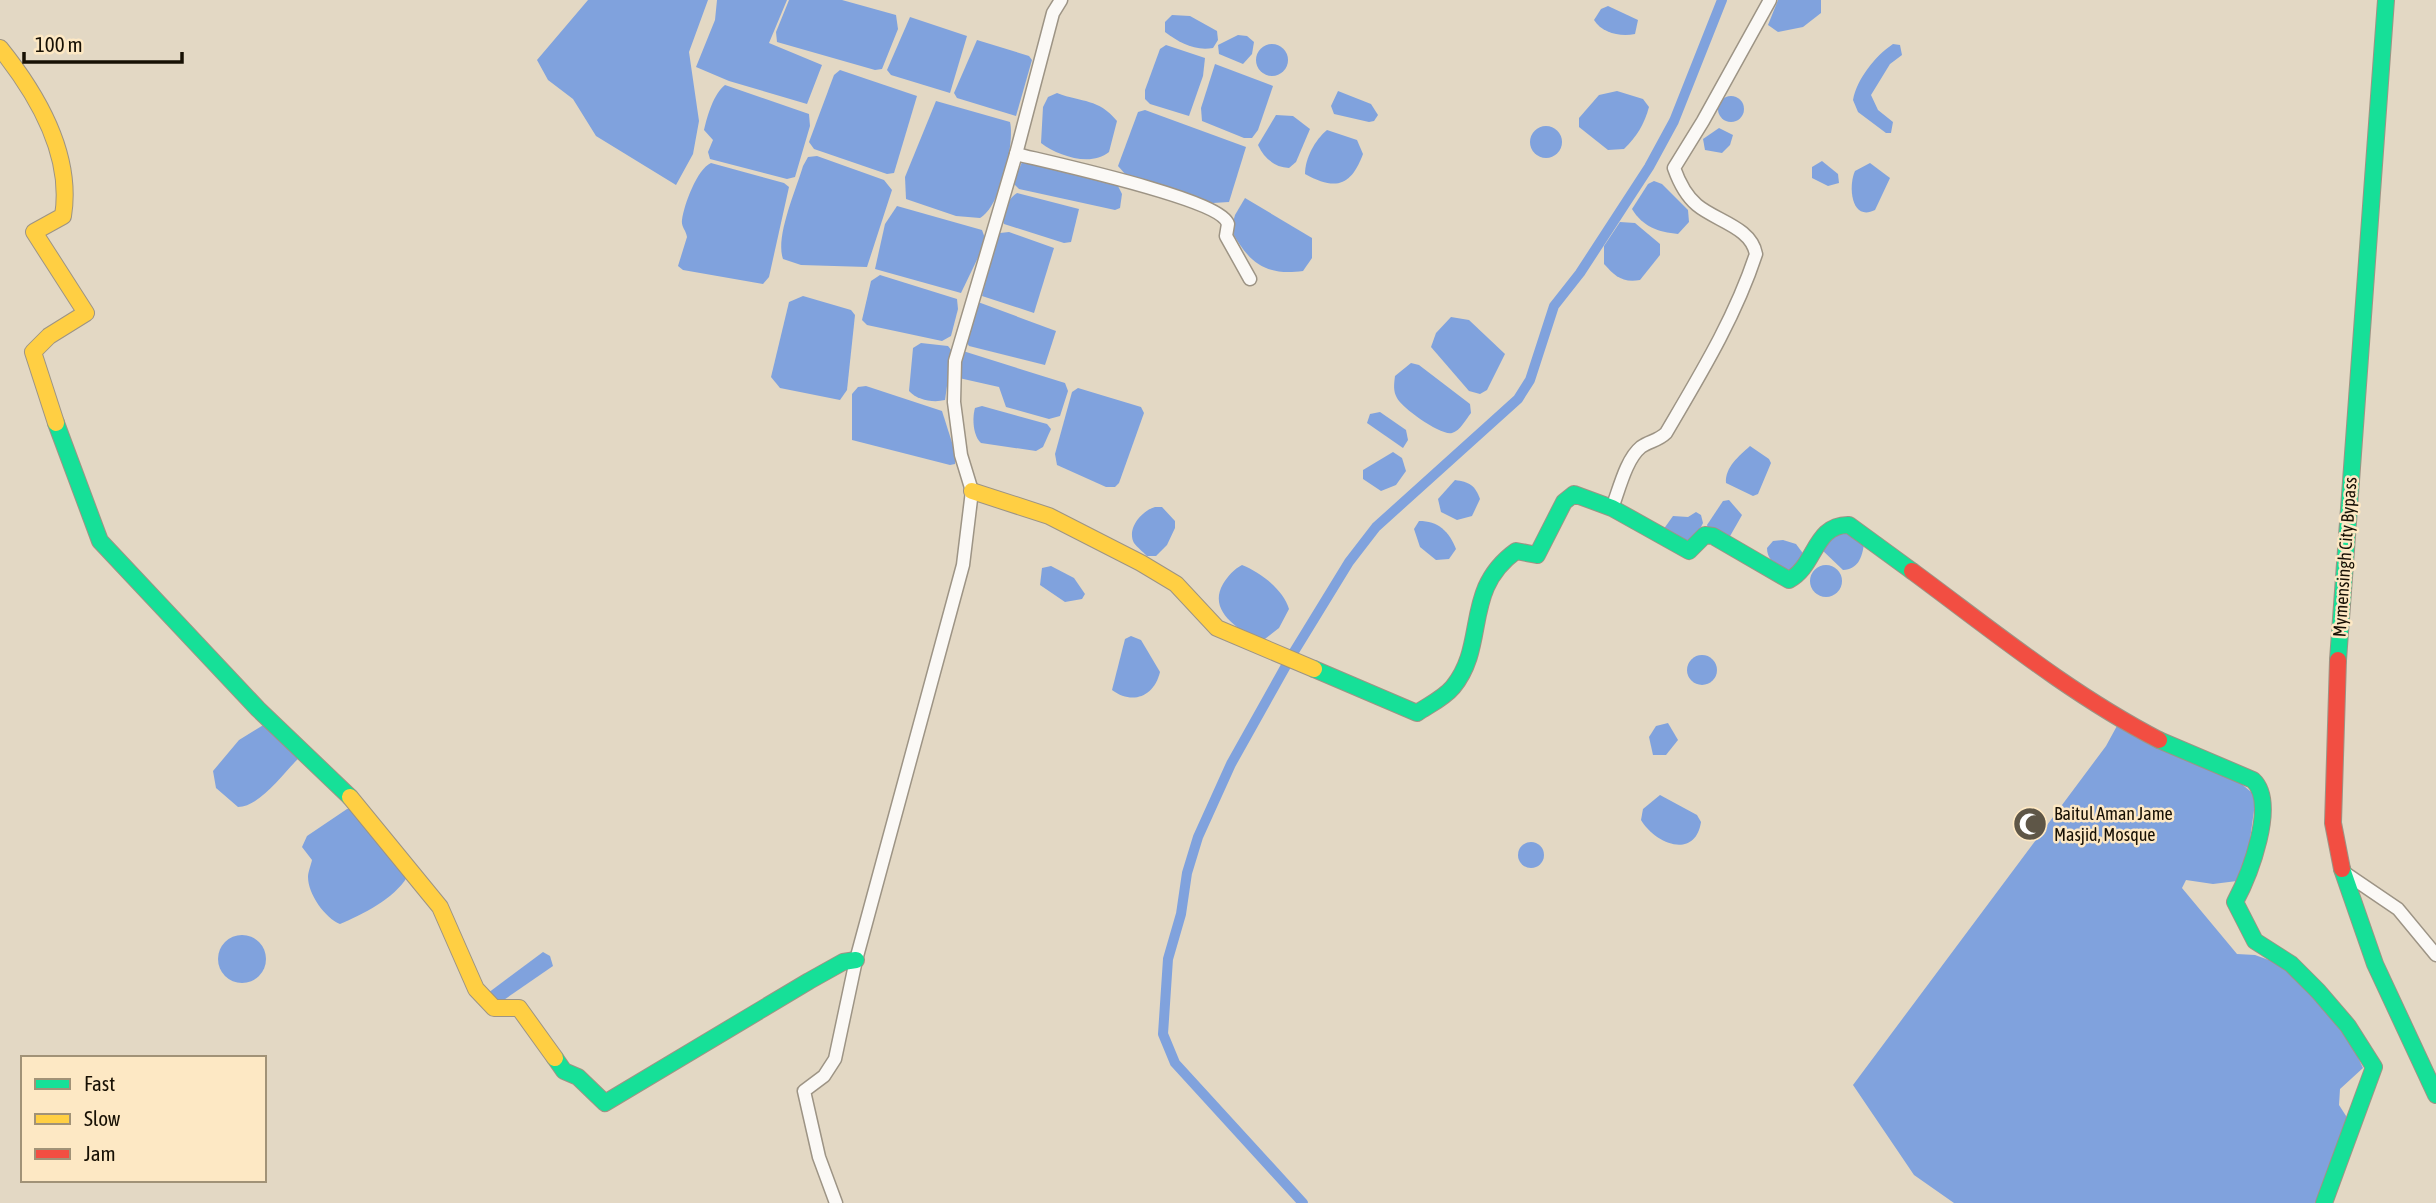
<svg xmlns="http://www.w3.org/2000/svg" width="2436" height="1203" viewBox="0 0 2436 1203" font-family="'Asap Condensed',sans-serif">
<rect width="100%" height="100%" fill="#e3d8c4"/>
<g fill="#80a2dd">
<path d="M588 0H708L689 52 699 121 693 154 676 185 596 136 573 99 548 80 537 60Z"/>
<path d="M717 0H787L769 43 822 65 807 104 729 81 696 67 715 20Z"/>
<path d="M789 0H842L896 15 898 29 882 69 875 70 777 42 776 32Z"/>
<path d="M1778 0H1821V13L1803 27 1778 32 1768 25Z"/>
<path d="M1608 6 1638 20 1635 34C1620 37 1602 33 1594 20L1601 9Z"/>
<path d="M1172 15 1190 16 1217 31 1218 40 1213 48C1194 51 1180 43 1165 32V22Z"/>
<path d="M910 17 967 36 950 93 891 75 887 70Z"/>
<path d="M1238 35 1247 36 1254 42 1252 54 1243 64 1219 54 1218 45Z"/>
<path d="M977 40 1029 56 1032 60 1016 116 957 98 954 93Z"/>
<path d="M1893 44 1900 45 1902 55 1890 64 1871 95 1878 110 1893 122 1891 133H1886L1858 112 1853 100C1857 79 1875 56 1893 44Z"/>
<circle cx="1272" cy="60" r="16"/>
<path d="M1166 45 1205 58 1203 76 1189 116 1150 104 1145 99V90L1160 49Z"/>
<path d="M1215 64 1273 86 1258 130 1252 138H1244L1202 121 1201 108Z"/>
<path d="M840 70 917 96 894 173 887 174 814 149 809 142 834 75Z"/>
<path d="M725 85 809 114 810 126 795 177 787 179 710 159 708 152 713 140 704 130C707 116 714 93 725 85Z"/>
<path d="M1338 91 1371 104 1378 115 1374 121 1369 122 1334 114 1331 106Z"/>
<path d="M1617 91 1643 99 1649 107C1644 125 1637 136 1624 149L1608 150 1579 127V118L1599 95Z"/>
<path d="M1057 93C1083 103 1098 98 1117 121L1109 152C1091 167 1058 156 1041 143L1043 107 1048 97Z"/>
<circle cx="1731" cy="109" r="13"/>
<path d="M936 101 1010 122C1015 144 1000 207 980 218L956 216 906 199 905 177Z"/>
<path d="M1145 110 1246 147 1229 202 1213 203 1126 175 1118 166 1138 112Z"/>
<path d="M1276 115 1293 116 1310 129 1296 162 1289 168C1274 167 1264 158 1258 145Z"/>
<circle cx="1546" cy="142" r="16"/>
<path d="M1719 128 1733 135 1730 145 1722 153 1705 150 1703 139Z"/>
<path d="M1327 130 1357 140 1363 154C1351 186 1336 191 1305 174 1305 158 1315 140 1327 130Z"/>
<path d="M817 156 884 180 892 190 867 267 801 265 783 259C775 237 796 190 803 166L808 157Z"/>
<path d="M1822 161 1838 174 1839 183 1828 186 1812 178V167Z"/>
<path d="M1022 162 1118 186 1122 194 1120 208 1115 210 1019 189 1013 183Z"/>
<path d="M711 163 784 183 789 187 769 277 763 284 683 270 678 266 687 237C686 230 681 227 682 220 684 205 697 169 711 163Z"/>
<path d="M1870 163 1890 178 1875 210C1851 222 1848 186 1855 171Z"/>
<path d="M1654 181 1662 184 1688 210 1689 222 1678 234C1658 232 1643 227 1632 209L1648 184Z"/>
<path d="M1017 193 1079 209 1071 242 1064 243 1004 224C1000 215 1008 198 1017 193Z"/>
<path d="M1245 198 1312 238V258L1303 271C1265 276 1249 263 1231 230L1235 215Z"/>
<path d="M897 206 982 230 986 241 961 293 875 269 885 224Z"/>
<path d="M1620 222 1635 223 1660 244V255L1640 280C1622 283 1615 276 1604 264V246Z"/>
<path d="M1009 232 1054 248 1034 313 982 296 997 237 1000 233Z"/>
<path d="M880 275 957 299 958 309 951 336 942 341 867 325 862 320 871 281Z"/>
<path d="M803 296 851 310 855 315 847 390 840 400 780 388 771 377 789 302Z"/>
<path d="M978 302 1056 331 1045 365 969 346 966 341Z"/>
<path d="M1451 317 1469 320 1505 354 1487 390 1480 394 1469 391 1431 347 1436 333Z"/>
<path d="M921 343 948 346 952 351 945 400C933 403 917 400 909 391L913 348Z"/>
<path d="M963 351 1065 383 1068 391 1060 416 1049 419 1006 407 999 387 959 378Z"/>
<path d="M1411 363 1419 365 1470 404 1471 413C1466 419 1460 431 1452 433 1441 436 1402 408 1397 398 1393 391 1394 384 1395 376Z"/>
<path d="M866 386 942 411 955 452V464L950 465 852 440V394L858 387Z"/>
<path d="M1078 388 1141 407 1144 413 1119 483 1115 487H1106L1057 465 1055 454 1072 392Z"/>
<path d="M982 406 1047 424 1051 429 1043 447 1036 451 981 443C973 436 972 418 975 408Z"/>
<path d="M1380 412 1406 430 1408 440 1403 448 1367 423 1370 414Z"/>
<path d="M1750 446 1769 459 1771 463 1758 494 1753 496 1726 483C1725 467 1739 456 1750 446Z"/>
<path d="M1393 452 1402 458 1406 471 1396 485 1381 491 1363 479V470Z"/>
<path d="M1455 480C1469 482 1475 485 1480 499L1472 516 1457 520 1441 512 1438 499Z"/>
<path d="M1729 500 1742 515 1729 538 1708 528 1707 525 1723 501Z"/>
<path d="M1155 507H1162L1175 521V528L1167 545 1156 556H1147C1143 552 1137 547 1134 543 1126 528 1143 510 1155 507Z"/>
<path d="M1696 512 1701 515 1703 523 1692 545 1663 530 1673 516 1688 517Z"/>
<path d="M1419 521C1438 521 1449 531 1456 549L1449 559 1436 560 1420 547 1414 529Z"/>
<path d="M1841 528 1864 544C1862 558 1858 569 1843 570L1821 549Z"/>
<path d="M1783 540 1796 544 1805 556 1792 573C1781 567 1767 563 1767 548L1773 541Z"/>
<path d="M1242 565C1260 572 1284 590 1289 609L1279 628 1261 642C1240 630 1207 612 1223 584 1228 576 1234 569 1242 565Z"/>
<circle cx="1826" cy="581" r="16"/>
<path d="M1051 566 1074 578 1085 594 1082 599 1065 602 1040 585 1042 568Z"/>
<path d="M1131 636 1141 640 1160 672C1154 697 1132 705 1112 690L1125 639Z"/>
<circle cx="1702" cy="670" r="15"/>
<path d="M1668 723 1678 740 1666 755H1653L1649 737 1656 726Z"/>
<path d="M265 724 299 758C283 773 261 806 238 807L216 788 213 771 239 740Z"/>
<path d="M2118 724 2238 781 2256 796 2248 854 2237 881 2213 884 2186 880 2182 888 2237 954 2255 955 2280 964 2342 1024 2363 1068 2340 1089 2339 1105 2348 1119 2320 1203H1954L1914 1175 1853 1085 2106 746Z"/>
<path d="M1660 795 1697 815 1701 822C1695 860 1655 844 1641 820L1643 809Z"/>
<path d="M347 809H355L407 877C395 898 362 915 340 924 325 918 308 894 308 877 308 872 311 865 312 860L302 847 307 836Z"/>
<circle cx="1531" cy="855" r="13"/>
<circle cx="242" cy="959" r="24"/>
<path d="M543 952 550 956 553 966 498 1004 488 993Z"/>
</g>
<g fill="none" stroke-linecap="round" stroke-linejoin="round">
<path stroke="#80a2dd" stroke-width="10" d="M1303 1203 1175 1063 1163 1034 1168 959 1181 914 1187 873 1198 837 1231 764 1292 655 1349 562 1376 527 1518 399 1530 380 1554 306 1580 273 1649 167 1674 121 1722 0"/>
<g stroke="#9d9485" stroke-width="15">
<g id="street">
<path d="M1016 154C1048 162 1221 199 1228 224L1226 236 1250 279"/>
<path d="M1612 508C1619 490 1626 459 1641 447 1649 441 1658 441 1666 433 1700 375 1735 318 1756 254 1751 227 1716 221 1697 205 1685 195 1679 182 1674 168L1703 121 1770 0"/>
<path d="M2345 873 2398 909 2436 955"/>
<path d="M836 1203 819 1157 804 1091 824 1076 835 1059 856 960 963 565 972 491 961 455 954 402 955 361 1016 154 1053 13 1061 0"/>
</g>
</g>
<g stroke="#9d9485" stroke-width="18">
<g id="fast">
<path d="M56 423 100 541 258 709 350 797"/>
<path d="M2338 660 2386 0"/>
<path d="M1314 669 1417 713C1429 705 1444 698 1453 687 1488 644 1462 590 1516 551L1537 555 1564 502 1574 494 1612 508 1689 551 1705 535 1713 536 1789 580C1816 566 1814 524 1849 525L1912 571"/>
<path d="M2159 740 2253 780C2278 803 2249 876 2235 902L2255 941 2291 964 2318 991 2348 1026 2374 1067 2324 1203"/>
<path d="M2342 869 2375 964 2436 1095"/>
<path d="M555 1058 564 1071 578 1077 605 1103 809 981 843 962 856 960"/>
</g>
</g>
<g stroke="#9d9485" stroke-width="18">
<g id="slow">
<path d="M0 48C37 94 73 155 63 216L34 232 86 313 49 336 33 352 56 423"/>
<path d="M972 491 1049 516 1141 563 1176 584 1217 628 1314 669"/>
<path d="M350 797 440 907 476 989 494 1008H519L555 1058"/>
</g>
</g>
<g stroke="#9d9485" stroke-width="18">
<g id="jam">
<path d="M1912 571C1992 630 2070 694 2159 740"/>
<path d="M2338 660 2333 823 2342 869"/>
</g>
</g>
<use href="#street" stroke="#fbf9f6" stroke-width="12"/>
<use href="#fast" stroke="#16e098" stroke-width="16"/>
<use href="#slow" stroke="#ffcf43" stroke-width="16"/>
<use href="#jam" stroke="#f24e42" stroke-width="16"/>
</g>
<defs>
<g id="mosque-disc" transform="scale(1.75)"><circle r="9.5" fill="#5e5647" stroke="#fde8c4"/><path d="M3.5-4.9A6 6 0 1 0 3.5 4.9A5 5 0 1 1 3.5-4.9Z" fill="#fff"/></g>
</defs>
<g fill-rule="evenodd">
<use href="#mosque-disc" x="2030" y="824"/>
</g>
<g text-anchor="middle" stroke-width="5" stroke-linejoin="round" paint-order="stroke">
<g font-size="18" fill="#171004" stroke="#fde8c4">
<text transform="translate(2345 557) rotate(-86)" y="6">Mymensingh City Bypass</text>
</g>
<g font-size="18" fill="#171004" stroke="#fde8c4" text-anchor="start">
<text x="2054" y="820">Baitul Aman Jame<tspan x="2054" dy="21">Masjid, Mosque</tspan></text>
</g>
</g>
<rect x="21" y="1056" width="245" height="126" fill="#fde8c4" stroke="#a19277" stroke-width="2"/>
<rect x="35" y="1079" width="35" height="10" fill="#16e098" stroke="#a19277" stroke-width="2"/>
<text x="84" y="1091" font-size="21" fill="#171004">Fast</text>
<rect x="35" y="1114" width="35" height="10" fill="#ffcf43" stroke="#a19277" stroke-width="2"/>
<text x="84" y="1126" font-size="21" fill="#171004">Slow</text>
<rect x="35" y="1149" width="35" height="10" fill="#f24e42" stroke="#a19277" stroke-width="2"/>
<text x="84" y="1161" font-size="21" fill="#171004">Jam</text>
<path d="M24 52v10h158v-10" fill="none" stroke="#171004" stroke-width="3.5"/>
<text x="35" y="52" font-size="21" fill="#171004" stroke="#fde8c4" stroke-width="5" paint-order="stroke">100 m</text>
</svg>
